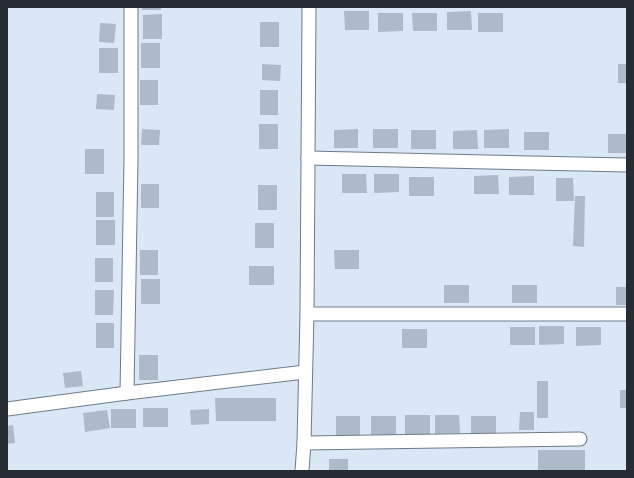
<svg xmlns="http://www.w3.org/2000/svg" width="634" height="478" viewBox="0 0 634 478" font-family="'Asap Condensed',sans-serif">
<rect width="100%" height="100%" fill="#d9e7f7"/>
<g fill="#acbac9">
<rect x="142" y="7" width="19" height="3"/>
<path d="M344 11H369V30H345Z"/>
<path d="M471 11 472 30H447V12Z"/>
<path d="M378 13H403V31L378 32Z"/>
<path d="M412 13H437V31H413Z"/>
<rect x="478" y="13" width="25" height="19"/>
<path d="M162 14V39H143V15Z"/>
<rect x="260" y="22" width="19" height="25"/>
<path d="M100 23 116 24 114 43 99 42Z"/>
<rect x="141" y="43" width="19" height="25"/>
<rect x="99" y="48" width="19" height="25"/>
<path d="M262 64 281 65 280 81 262 80Z"/>
<rect x="618" y="64" width="9" height="19"/>
<rect x="140" y="80" width="18" height="25"/>
<rect x="260" y="90" width="18" height="25"/>
<path d="M97 94 115 95 114 110 96 109Z"/>
<rect x="259" y="124" width="19" height="25"/>
<path d="M142 129 160 130 159 145H141Z"/>
<path d="M358 129V148H334V130Z"/>
<rect x="373" y="129" width="25" height="19"/>
<path d="M509 129V148H484V130Z"/>
<rect x="411" y="130" width="25" height="19"/>
<path d="M477 130 478 149H453V131Z"/>
<rect x="524" y="132" width="25" height="18"/>
<rect x="608" y="134" width="19" height="19"/>
<rect x="85" y="149" width="19" height="25"/>
<path d="M342 174H366L367 193H342Z"/>
<path d="M374 174H399V192L374 193Z"/>
<path d="M498 175 499 194H474V176Z"/>
<path d="M534 176V195H509V177Z"/>
<rect x="409" y="177" width="25" height="19"/>
<path d="M556 178H573L574 201H556Z"/>
<rect x="141" y="184" width="18" height="24"/>
<rect x="258" y="185" width="19" height="25"/>
<rect x="96" y="192" width="18" height="25"/>
<path d="M575 196H585L584 247 573 246Z"/>
<rect x="96" y="220" width="19" height="25"/>
<rect x="255" y="223" width="19" height="25"/>
<rect x="140" y="250" width="18" height="25"/>
<path d="M334 250H359V269H335Z"/>
<rect x="95" y="258" width="18" height="24"/>
<rect x="249" y="266" width="25" height="19"/>
<rect x="141" y="279" width="19" height="25"/>
<rect x="444" y="285" width="25" height="18"/>
<rect x="512" y="285" width="25" height="18"/>
<rect x="616" y="287" width="11" height="18"/>
<path d="M95 290H114L113 315H95Z"/>
<rect x="96" y="323" width="18" height="25"/>
<path d="M539 326H564V344L539 345Z"/>
<rect x="510" y="327" width="25" height="18"/>
<path d="M576 327H601V345L576 346Z"/>
<rect x="402" y="329" width="25" height="19"/>
<rect x="139" y="355" width="19" height="25"/>
<path d="M81 371 83 386 65 388 63 373Z"/>
<rect x="537" y="381" width="11" height="37"/>
<rect x="620" y="390" width="7" height="18"/>
<path d="M215 398H276V421H216Z"/>
<rect x="143" y="408" width="25" height="19"/>
<rect x="111" y="409" width="25" height="19"/>
<path d="M209 409V424L191 425 190 410Z"/>
<path d="M107 410 110 428 85 432 83 413Z"/>
<path d="M520 412H534V430H519Z"/>
<rect x="405" y="415" width="25" height="19"/>
<path d="M435 415H459L460 433 435 434Z"/>
<rect x="336" y="416" width="24" height="19"/>
<rect x="371" y="416" width="25" height="19"/>
<rect x="471" y="416" width="25" height="19"/>
<path d="M13 425 15 443 7 444V426Z"/>
<rect x="538" y="450" width="47" height="21"/>
<rect x="329" y="459" width="19" height="12"/>
</g>
<g fill="none" stroke-linecap="round" stroke-linejoin="round">
<g stroke="#6e7b89" stroke-width="15">
<g id="minor">
<path d="M308 158 627 165"/>
<path d="M307 314H627"/>
<path d="M127 393 131 159V7"/>
<path d="M7 409 127 393 305 372"/>
<path d="M304 443 580 439"/>
<path d="M302 471 304 443 307 314 309 7"/>
</g>
</g>
<use href="#minor" stroke="#fff" stroke-width="13"/>
</g>
<rect width="634" height="478" fill="none" stroke="#272c32" stroke-width="16"/>
</svg>
